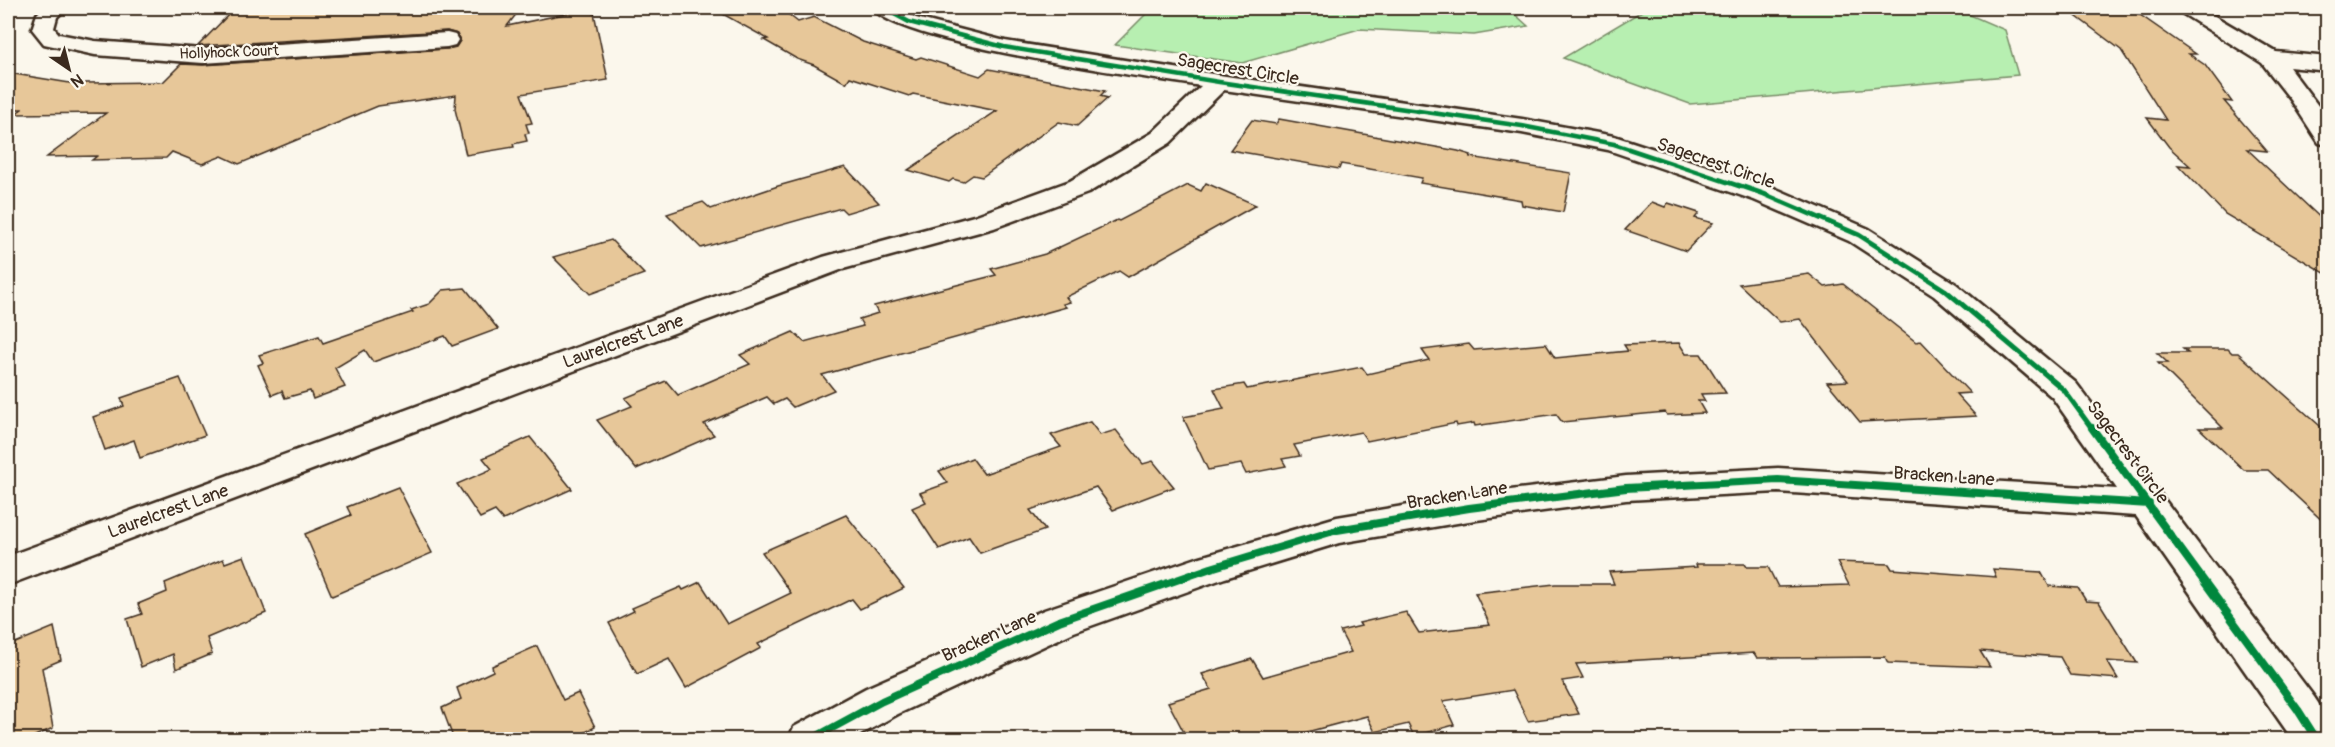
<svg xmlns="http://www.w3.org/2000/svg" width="2335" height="747" viewBox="0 0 2335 747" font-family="Pangolin,sans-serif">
<rect width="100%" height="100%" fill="#fbf7ec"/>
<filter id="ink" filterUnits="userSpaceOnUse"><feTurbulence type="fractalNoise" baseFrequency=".0167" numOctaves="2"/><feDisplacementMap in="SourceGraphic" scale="12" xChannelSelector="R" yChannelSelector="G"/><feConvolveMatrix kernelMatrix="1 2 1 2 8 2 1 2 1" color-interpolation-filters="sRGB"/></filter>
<g filter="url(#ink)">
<g fill="#b7efb1" stroke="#798c68" stroke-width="1.5">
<path d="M1152 8H1508L1528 26 1474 35 1359 29 1242 63 1115 45Z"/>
<path d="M1647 8H1954L2005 30 2018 75 1690 104 1563 58Z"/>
</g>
<g fill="#e7c799" stroke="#3b2a1e" stroke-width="1.5">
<path d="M235 8H521L507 26 593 8 608 80 521 94 532 123 526 124 529 133 525 134 527 141 513 144 514 147 466 155 455 109 456 95 378 106 239 164 222 156 202 164 172 152 166 158 92 160 97 156 47 157 106 113 15 114 22 109H8V73L82 85 86 83 163 82 181 64 203 65 447 49 456 47 460 41 457 34 447 31 198 46Z"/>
<path d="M712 8H780L798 22 814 17 863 42 916 59 921 57 980 76 989 69 1105 91 1100 96 1108 98 1077 126 1059 122 982 177 973 175 963 182 953 179 949 182 908 170 997 111 913 94 909 96 850 77 846 83 814 65 797 59 764 40 768 39Z"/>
<path d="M2065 8H2130L2196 54H2189L2205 65 2232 102 2224 101 2267 151 2247 149 2328 225V275L2225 214 2178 165 2190 166 2169 147 2147 118 2166 120 2121 50Z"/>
<path d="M1279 119 1458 151 1471 155 1470 157 1571 173 1563 212 1522 205 1521 200 1420 183 1422 178 1341 164 1339 169 1230 150 1252 120 1276 124Z"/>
<path d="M845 167 879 203 846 213 841 208 701 248 667 214 703 202 711 209 778 186Z"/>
<path d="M1206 183 1256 205 1128 277 1119 271 1066 297 1070 302 1063 304 1066 307 822 375 834 390 793 407 785 399 774 404 767 397 704 424 714 435 636 469 597 420 632 406 625 398 666 381 678 395 750 364 740 355 793 332 804 342 863 326 859 319 878 313 874 306 996 275 991 269 1045 254 1117 220 1119 221 1188 185 1201 191Z"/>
<path d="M1652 202 1665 207 1668 203 1699 213 1695 218 1713 223 1686 251 1625 230Z"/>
<path d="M611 240 644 274 590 294 553 257Z"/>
<path d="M1809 274 1825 287 1843 284 1916 342 1921 341 1970 393 1956 394 1976 416 1860 422 1827 382 1848 381 1800 319 1780 322 1739 284Z"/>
<path d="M465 288 498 329 452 346 445 336 373 362 365 350 335 368 345 387 313 399 310 391 285 398 282 391 272 395 258 365 263 363 259 355 319 336 323 343 413 312 411 310 429 304 443 290Z"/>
<path d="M1679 343 1686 354H1701L1726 393 1701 394 1705 401H1698L1705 413 1667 415 1665 412 1562 422 1556 414 1475 426 1474 423 1457 426 1456 423 1367 441 1361 432 1294 445 1300 456 1282 459 1286 466 1246 474 1241 464 1208 470 1183 417 1224 409 1214 389 1244 384 1247 389 1362 367 1367 374 1429 360 1422 350 1469 344 1474 350 1546 344 1555 358 1628 351 1624 345Z"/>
<path d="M2183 349H2228L2232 353H2238L2328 433V526L2268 470H2244L2199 428H2223L2158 363H2168L2157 353H2188Z"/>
<path d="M180 378 205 435 140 458 134 440 105 450 93 417 124 406 121 398Z"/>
<path d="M1090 422 1100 435 1116 430 1143 464 1153 461 1174 487 1113 510 1096 487 1030 510 1045 530 980 553 969 537 939 549 912 508 926 502 920 493 948 483 939 471 972 458 984 474 1061 447 1051 435Z"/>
<path d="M530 437 572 489 503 520 495 511 480 518 457 484 492 469 483 458Z"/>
<path d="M398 487 432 553 332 596 305 534 351 515 347 507Z"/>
<path d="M846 515 904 588 860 609 852 599 758 644 761 648 686 688 669 659 637 674 609 623 634 611 632 608 681 587 683 590 700 582 727 624 791 593 762 552Z"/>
<path d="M244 556 266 613 207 638 212 654 176 669 173 654 141 667 127 619 142 614 138 604 167 592 165 583 223 559 225 563Z"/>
<path d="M1837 562 1889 564 1892 569 1996 577 1993 569 2041 572 2049 586 2078 588 2086 601 2099 602 2137 663 2107 661 2118 679 2070 675 2060 657 1980 651 1990 667 1888 663 1885 657 1757 658 1754 653 1576 664 1583 678 1562 681 1579 714 1528 721 1513 690 1443 701 1454 725 1414 736 1408 724 1375 732 1367 716 1277 740H1188L1168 702 1211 689 1202 674 1252 659 1263 677 1351 652 1340 631 1361 626 1359 623 1406 612 1419 633 1490 625 1475 593 1555 584H1614L1609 572 1697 567 1696 564H1745L1747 567H1768L1778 587 1849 585Z"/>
<path d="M54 627 61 660 42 668 53 728 26 740H8V646Z"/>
<path d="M537 646 563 700 578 693 595 727 571 740H454L442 708 461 699 457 688 493 671 492 666Z"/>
</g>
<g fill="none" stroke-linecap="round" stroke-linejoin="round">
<g stroke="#3b2a1e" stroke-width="5">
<g id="street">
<path d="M43 8H66L57 17 54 28 59 34 95 41 203 49 447 33 455 35 458 40 455 45 447 47 203 63 95 55 44 44 32 29 37 14Z"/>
<path d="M873 8H898L916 18 1005 41 1219 75 1522 119 1614 136 1774 188 1869 229 1956 284 2076 383 2314 697 2328 718V740H2293L2136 516 1778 492 1626 500 1469 521 1339 543 1225 578 1074 632 898 714 851 740H788L794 727 866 688 1044 610 1197 558 1337 517 1469 495 1626 476 1778 468 2117 489 2052 397 1934 296 1849 241 1754 200 1608 150 1522 133 1224 90 1170 143 1088 193 994 228 843 269 8 585V556L823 257 974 216 1070 181 1152 133 1201 86C1148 77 897 44 873 8Z"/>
<path d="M2177 8H2201L2276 52 2328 57V71L2289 67 2328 119V145L2319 143 2291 100 2262 63 2180 12Z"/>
</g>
</g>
<use href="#street" fill="#fbf7ec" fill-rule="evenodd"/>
<g stroke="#fbf7ec" stroke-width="8">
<path id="cycleway-far2" d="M883 8 909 22 1004 47 1219 82 1522 126 1614 144 1742 187"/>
</g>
<g stroke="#fbf7ec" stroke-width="9">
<path id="cycleway-far1" d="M1738 185 1764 194 1859 235 1945 290 2064 390 2093 430"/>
</g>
<g stroke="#fbf7ec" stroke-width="11">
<g id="cycleway">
<path d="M2092 428 2298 710 2317 740"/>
<path d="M810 740 882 701 1059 621 1211 568 1337 530 1469 508 1626 488 1778 480 2149 504"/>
</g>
</g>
<use href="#cycleway-far2" stroke="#00873e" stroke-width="4.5"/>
<use href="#cycleway-far1" stroke="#00873e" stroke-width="5"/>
<use href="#cycleway" stroke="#00873e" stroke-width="8"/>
</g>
</g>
<g text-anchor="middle" stroke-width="4.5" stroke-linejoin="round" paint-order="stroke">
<g font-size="15" fill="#3b2a1e" stroke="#fbf7ec">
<text transform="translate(229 52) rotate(-2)" y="5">Hollyhock Court</text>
</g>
<g font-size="18" fill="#3b2a1e" stroke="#fbf7ec">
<text transform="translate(1238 69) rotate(9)" y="6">Sagecrest Circle</text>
<text transform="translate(1716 163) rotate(19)" y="6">Sagecrest Circle</text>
<text transform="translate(623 341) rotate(-20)" y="6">Laurelcrest Lane</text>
<text transform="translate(2128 452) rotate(53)" y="6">Sagecrest Circle</text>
<text transform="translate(1944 476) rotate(4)" y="6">Bracken Lane</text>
<text transform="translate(1457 495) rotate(-9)" y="6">Bracken Lane</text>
<text transform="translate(168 511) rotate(-20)" y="6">Laurelcrest Lane</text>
<text transform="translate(989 636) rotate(-24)" y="6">Bracken Lane</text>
</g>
</g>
<rect width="2335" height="747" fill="none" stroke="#fbf7ec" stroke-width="30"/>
<rect x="15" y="15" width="2305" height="717" fill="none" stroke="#3b2a1e" stroke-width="2" filter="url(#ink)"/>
<g transform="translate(69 69) rotate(145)" stroke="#fbf7ec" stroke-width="4.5" paint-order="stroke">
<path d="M0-4.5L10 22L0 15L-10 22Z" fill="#3b2a1e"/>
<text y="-9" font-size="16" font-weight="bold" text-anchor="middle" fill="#3b2a1e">N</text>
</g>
</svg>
